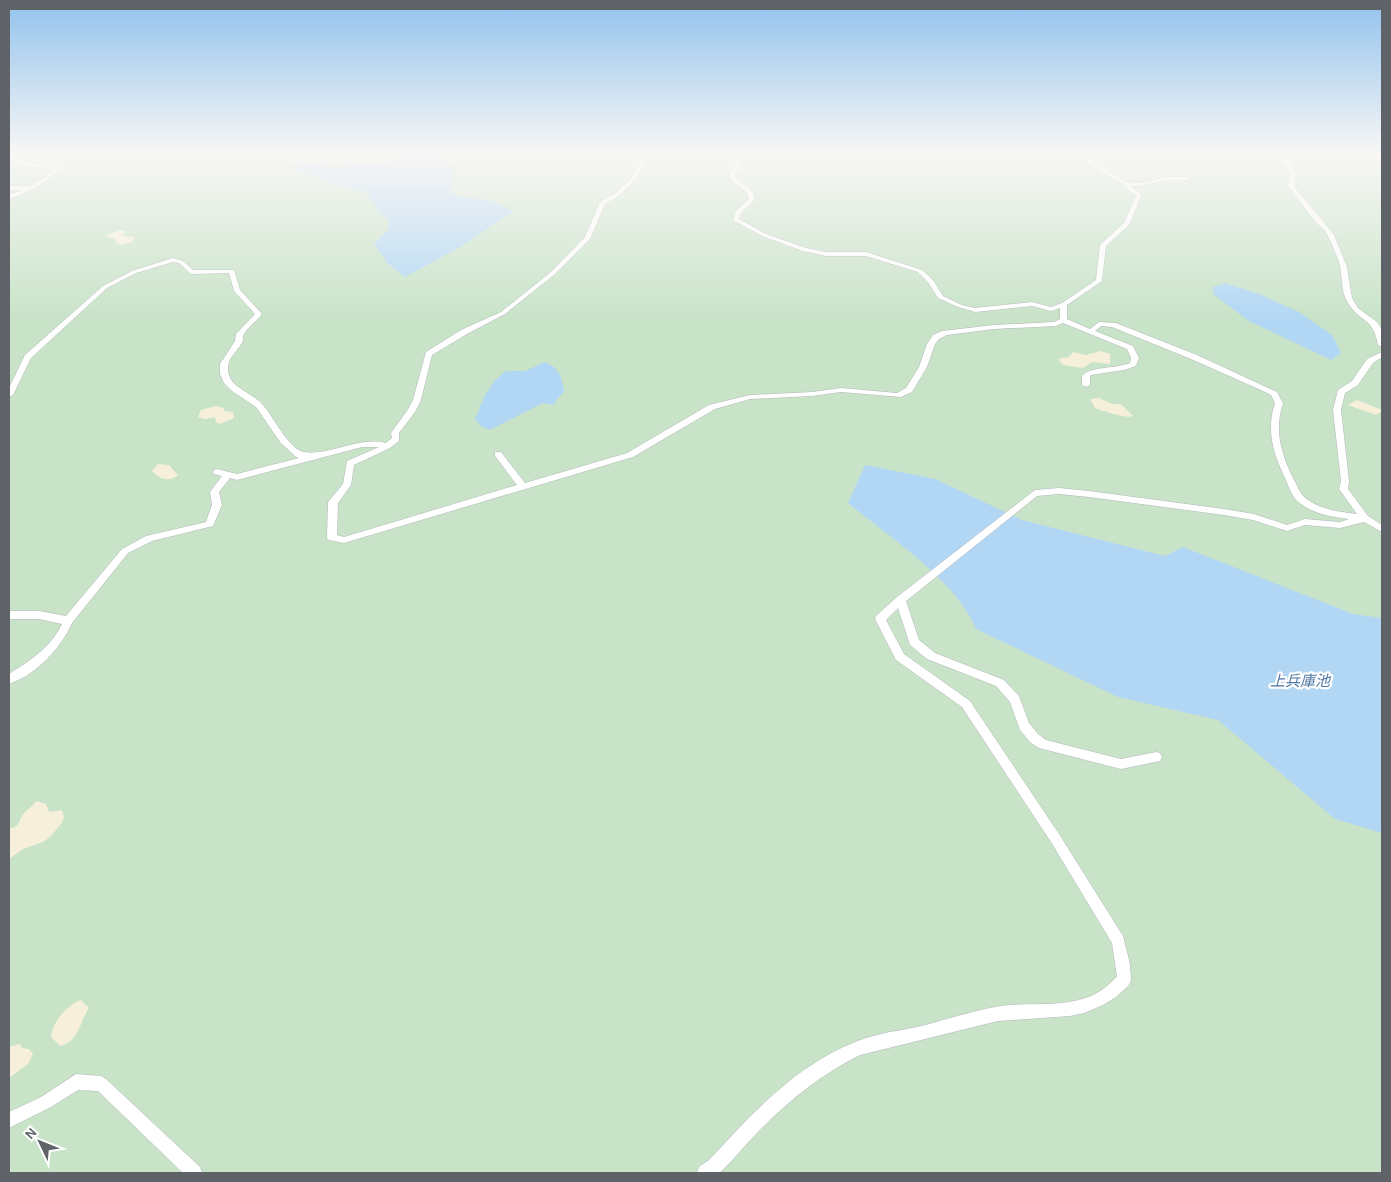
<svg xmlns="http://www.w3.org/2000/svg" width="1391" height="1182" viewBox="0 0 1391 1182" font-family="Karla,'Noto Sans JP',sans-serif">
<rect width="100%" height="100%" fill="#efede8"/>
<rect fill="#c8e3c8" x="9" y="155" width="1373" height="1018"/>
<g fill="#f6f0db">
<path d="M120 230 126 232 122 236 135 237 132 242 120 245 115 242 116 239 106 236Z"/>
<path d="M1101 351 1110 354V364L1092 362 1083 368 1063 365 1058 359 1069 357 1073 352 1086 355Z"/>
<path d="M1099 398 1112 404H1121L1133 416C1127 419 1103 411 1095 408L1090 399Z"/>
<path d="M1357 400 1382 410V411L1376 415 1348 405Z"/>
<path d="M216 406 224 408V411L233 412 234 418 220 424 216 422 215 417 205 419 198 417 201 410Z"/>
<path d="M158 464 169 465 178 475C169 483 160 479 152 471Z"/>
<path d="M37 801 46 804 49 812 62 810 64 818 61 824 50 837 43 842 23 849 9 859V829L17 826 23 814Z"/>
<path d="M81 1000 89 1008C79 1023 79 1042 60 1046L51 1037C52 1022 67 1005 81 1000Z"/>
<path d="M20 1044 22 1048 29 1049 33 1054 28 1064 9 1078V1047Z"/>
</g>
<g fill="#b2d7f4">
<path d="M397 155C419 155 439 149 454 168L451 193 461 197 492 201 514 211 460 247 405 277 387 263 374 244 387 231 389 221 377 209 365 191 347 188 296 170 294 162 342 167 355 163 383 164 391 161Z"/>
<path d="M1225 283 1259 294 1299 312 1332 335 1341 353 1331 360 1249 321 1213 294V287Z"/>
<path d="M545 362C559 368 562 377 564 391L553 405 543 403 490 430 481 426 475 419 484 397 495 380 506 371H525Z"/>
<path d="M865 465 935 479 1022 520 1165 556 1183 547 1353 614 1382 618V833L1335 819 1218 720 1118 697 976 629C956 580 888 536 848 503Z"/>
</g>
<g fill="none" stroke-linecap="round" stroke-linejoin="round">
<g stroke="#b4b7ba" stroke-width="1">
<g id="lane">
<path d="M12 155H18L16 159 20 162 61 167C47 183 29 192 9 199V195L23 190H9V186H31L48 175 54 168 19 165 10 159Z"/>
<path d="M643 155H649L636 179 620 195 605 204 590 239 555 274 505 314 467 334 432 355 421 400 415 412 399 433V441L390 448 354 465 351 485 338 503 337 535 344 537 517 485 495 456V452H501L525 483 627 453 709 405 750 395 812 392 841 388 897 393 906 388 919 367 927 344 933 335 942 331 994 325 1054 322 1060 319V308L1051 311 1032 306 975 312 958 307 938 298 928 282 918 272 866 256H826L803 251 762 236 733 220 736 211 749 199 747 192 733 182 729 176 739 155H745L735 176C742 188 751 183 755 199L741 213 739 219 766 234 806 248 826 252H866L922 270 933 280 943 296 962 305 975 308 1032 302 1051 307 1062 303 1096 280 1100 245 1124 223 1136 195 1128 190 1121 183 1087 163V155H1096L1092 157V161L1126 182 1132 183H1145L1165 177H1188V179C1180 182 1175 179 1167 180 1154 181 1144 188 1130 186L1142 194 1129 225 1106 246 1102 281 1067 305V319L1090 329 1099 322 1116 323 1197 355 1277 392 1283 403C1274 431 1281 453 1293 478 1298 487 1300 495 1308 500 1323 510 1340 512 1357 514L1339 489 1341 481 1333 410 1338 390 1352 381 1367 359 1382 352V357L1373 363 1358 385 1345 393 1341 410 1349 481 1348 489 1368 516 1382 525V532L1364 522 1340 528 1305 525 1287 531 1253 520 1224 515 1089 497 1059 494 1037 496 906 601 919 640 935 653 1004 680 1019 696 1029 723 1038 734 1046 740 1121 759 1156 752 1160 753 1162 757 1160 761 1121 769 1039 748 1030 742 1020 730 1010 702 996 686 927 659 910 645 898 608 886 620 904 654 970 701 1059 834 1123 936 1130 964 1131 980 1129 985 1116 997 1103 1005 1084 1013 1070 1016 998 1021 860 1055C820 1075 787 1102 756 1134 743 1147 732 1162 719 1173H697L699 1167 709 1160C754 1111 801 1060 866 1038 887 1031 908 1030 929 1024 951 1018 973 1011 995 1007 1026 1001 1063 1009 1093 995 1102 991 1109 984 1117 977L1112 943 1051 842 962 707 896 660 875 619 876 616 897 597 1035 490 1059 488 1089 491 1224 509 1254 514 1287 525 1305 519 1340 522 1349 519C1332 517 1314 514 1301 504 1292 498 1289 487 1285 478 1273 453 1266 430 1275 403L1271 395 1263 391 1191 359 1112 327 1101 326 1095 331 1133 346 1139 358 1136 366 1124 370 1091 375 1090 376V385L1086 387 1082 385V376C1091 366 1116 369 1130 363L1131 358 1127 349 1063 323 1056 326 994 329 947 335 939 339 935 344 927 367 912 392 901 397 841 392 812 396 750 399 715 409 633 457 344 543 329 540 327 538 328 502 343 484 347 461 379 447H362L237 480 230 478 219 492 222 505 213 526 152 541 128 553 72 623C61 648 36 675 9 684V674C30 661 51 647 62 624L39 619H9V611H39L66 616 122 549 146 536 206 522 212 505 210 492 222 476 214 474 213 472 214 470 217 469 237 474 299 458 296 457 280 442 256 407 232 391 224 383 220 374V364L235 341 236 334 255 314 234 291 229 273 191 274 179 263 173 262 136 273 107 288 31 358 13 395 9 397V388L25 355 103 286 132 271 173 258 183 261 193 270H234L240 290 262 314C257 321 249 326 244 334 242 338 244 336 243 341 239 350 228 357 228 367 227 388 250 391 262 404 272 414 289 450 304 452 332 456 357 436 386 443L392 438 391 433 407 411 413 400 426 352 461 330 501 312 551 272 585 237 600 202 616 193 632 177Z"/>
<path d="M1274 155C1286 155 1290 163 1296 172L1294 186 1334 235 1347 267 1352 298 1358 308 1377 322 1381 328 1382 347 1378 345C1373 316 1360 323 1348 303 1340 291 1343 275 1339 262 1335 252 1331 240 1325 231 1321 226 1317 224 1314 220 1305 209 1298 197 1288 186L1290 172 1284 162Z"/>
<path d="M76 1074 101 1076 106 1079 200 1167 202 1173H183L98 1091 78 1090 51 1107 9 1128V1112L41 1097Z"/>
</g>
</g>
<use href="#lane" fill="#fff" fill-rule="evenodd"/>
</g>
<linearGradient id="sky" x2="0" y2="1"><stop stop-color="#92c2ed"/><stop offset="0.48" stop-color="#f8f7f5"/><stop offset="1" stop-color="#f8f7f5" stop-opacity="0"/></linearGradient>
<rect width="1391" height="320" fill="url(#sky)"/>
<g text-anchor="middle" stroke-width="4.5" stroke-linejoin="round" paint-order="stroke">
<g font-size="15" font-style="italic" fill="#5078a5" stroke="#fff">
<text x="1300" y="686">上兵庫池</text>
</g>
</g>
<rect width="1391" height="1182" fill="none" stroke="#5f6266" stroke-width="20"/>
<g transform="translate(40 1142) rotate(313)" stroke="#ffffff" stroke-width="4" paint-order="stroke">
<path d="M0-4L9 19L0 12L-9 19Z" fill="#5f6266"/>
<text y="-8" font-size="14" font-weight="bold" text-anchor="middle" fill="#5f6266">N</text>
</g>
</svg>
